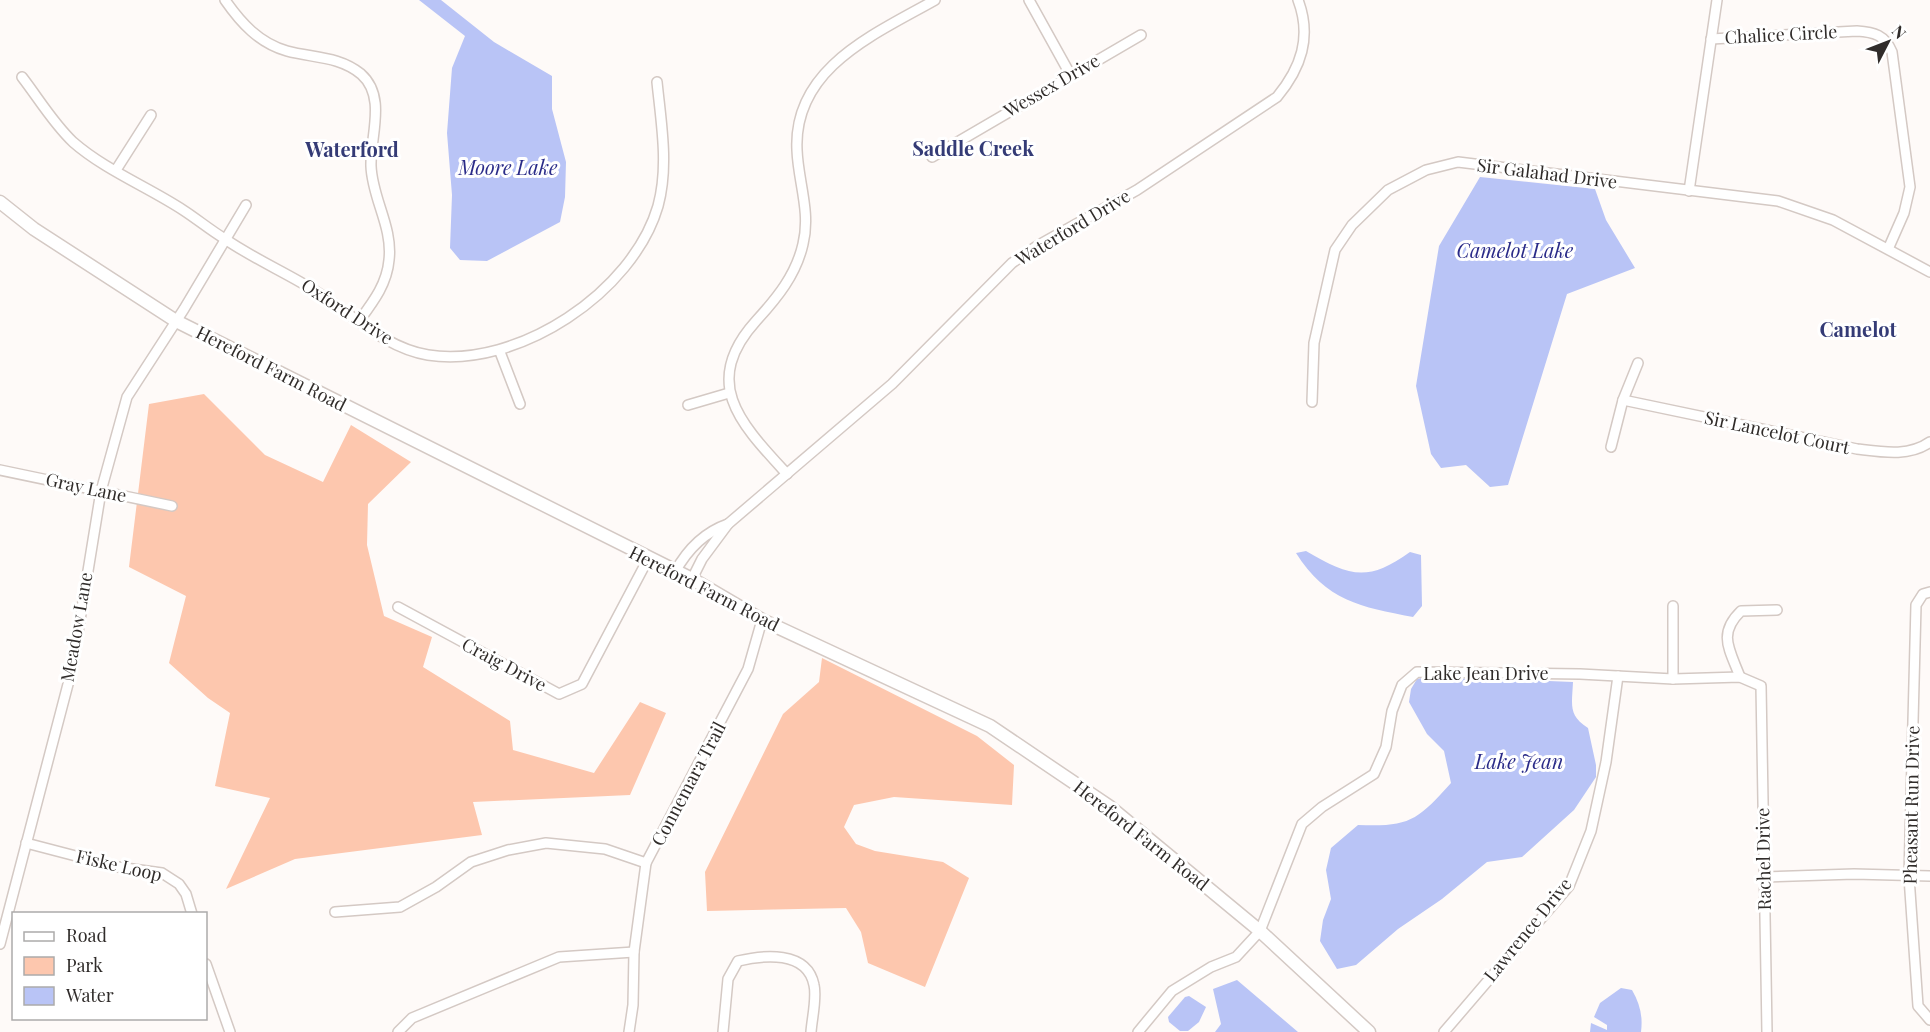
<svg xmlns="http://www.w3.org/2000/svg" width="1930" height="1032" viewBox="0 0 1930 1032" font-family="'Playfair Display',serif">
<rect width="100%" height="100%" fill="#fefaf8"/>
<g fill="#fdc7ae">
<path d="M204 394 265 455 323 482 351 425 411 462 368 504 367 545 384 616 432 637 423 667 510 721 513 750 594 773 640 702 666 713 630 795 473 802 482 835 295 859 226 889 270 798 215 786 230 713 208 698 169 663 186 596 129 567 149 404Z"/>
<path d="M822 658 977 736 1014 765 1012 805 894 797 854 805 844 827 856 844 875 851 943 862 969 878 925 987 868 963 861 932 846 908 707 911 705 872 783 714 819 682Z"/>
</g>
<g fill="#b9c4f6">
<path d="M419 0H441L494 42 552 76V109L566 162 565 197 560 222 487 261 460 260 450 248 452 195 447 133 452 68 465 36Z"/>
<path d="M1480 177 1595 189 1606 220 1635 268 1567 294 1508 485 1490 487 1466 465 1441 468 1431 454 1416 386 1439 246Z"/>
<path d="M1306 551C1349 576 1367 583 1410 552L1421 555 1422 606 1413 617C1361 607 1326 601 1296 553Z"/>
<path d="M1426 677 1486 679 1492 683 1503 679 1573 682C1572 705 1568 715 1588 728L1596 765V777L1574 810 1522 857 1487 862 1442 899 1398 929 1356 965 1337 969 1320 941 1323 920 1331 899 1326 870 1331 848 1358 825C1409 827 1417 821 1451 783L1444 751 1427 734 1409 702 1411 689 1417 679Z"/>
<path d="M1237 980 1298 1032H1215L1221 1024 1213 989Z"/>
<path d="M1621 988 1632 990C1640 1004 1643 1016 1641 1032H1590L1591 1023 1607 1030V1025L1594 1017 1600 1003Z"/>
<path d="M1189 996 1206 1007 1199 1022 1188 1031H1180L1169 1022 1168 1017 1185 997Z"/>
</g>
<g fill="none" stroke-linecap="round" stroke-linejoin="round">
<g stroke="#d4c9c4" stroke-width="12">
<g id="street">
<path d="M225 0C241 23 259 43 287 51 313 58 339 56 361 74 387 97 370 136 371 166 372 198 393 227 389 260 387 284 373 302 359 321"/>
<path d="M1029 0 1070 74"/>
<path d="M1711 39 1857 31C1874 32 1885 35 1892 52L1910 187 1904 213 1889 247"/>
<path d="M22 77C39 99 53 123 73 142 105 170 148 187 183 210 197 219 210 230 225 239 254 259 287 273 317 292 352 314 385 348 428 355 518 369 633 292 658 206 669 166 661 122 657 82"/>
<path d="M932 157 1141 35"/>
<path d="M116 170 151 115"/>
<path d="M1689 191 1717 0"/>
<path d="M500 352 520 404"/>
<path d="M1623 400 1857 449C1882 452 1909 457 1930 442"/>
<path d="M1312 402 1314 343 1335 250 1352 225 1388 190 1426 170 1458 162 1778 201 1833 220 1930 272"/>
<path d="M688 405 729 393"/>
<path d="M1611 447 1623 400 1638 363"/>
<path d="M0 470 172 506"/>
<path d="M787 474C741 424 700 383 756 321 777 298 796 275 803 244 811 212 798 181 797 150 793 68 875 34 935 0"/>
<path d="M675 572C687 550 705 532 728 524"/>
<path d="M692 579 702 559 728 524 892 384 1012 263 1037 246 1137 190 1277 97C1301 68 1312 37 1298 0"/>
<path d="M1930 592 1923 594 1916 605 1909 877 1918 1006 1930 1020"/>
<path d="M398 607 559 694 582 684 648 559"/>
<path d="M1740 677C1730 650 1717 634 1741 611L1777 610"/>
<path d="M1673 679V606"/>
<path d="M26 843 118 867 162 873 179 884 186 894 192 914"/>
<path d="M1764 877 1854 874 1930 876"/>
<path d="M335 912 400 907 436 887 471 862 508 850 546 843 605 849 646 863"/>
<path d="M0 944 72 669 101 491 127 397 184 309 246 205"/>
<path d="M206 964 230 1032"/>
<path d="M398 1032 412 1018 559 957 634 952"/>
<path d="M629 1032 633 1005 634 952 646 863 748 669 762 620"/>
<path d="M723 1032 728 979 738 961C763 955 807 950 814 985 817 998 812 1018 811 1032"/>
<path d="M1138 1032 1172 991 1211 967 1236 957 1260 931 1302 824 1322 807 1374 774 1386 747 1392 711 1402 685 1417 672 1580 674 1673 679 1740 677 1761 686 1767 1032"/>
<path d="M1444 1032 1569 886 1591 831 1606 762 1618 676"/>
</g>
</g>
<g stroke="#d4c9c4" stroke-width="15">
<path id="secondary" d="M0 202 34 229 176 321 692 579 762 620 990 726 1110 807 1260 931 1369 1032"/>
</g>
<use href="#street" stroke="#fff" stroke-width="9"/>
<use href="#secondary" stroke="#fff" stroke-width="12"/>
</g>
<g text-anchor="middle" stroke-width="6" stroke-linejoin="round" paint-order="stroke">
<g font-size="18" fill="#302c2a" stroke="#fff">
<text transform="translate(1781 35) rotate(-3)" y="6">Chalice Circle</text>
<text transform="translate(1052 86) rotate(-30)" y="6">Wessex Drive</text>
<text transform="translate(1547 174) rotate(7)" y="6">Sir Galahad Drive</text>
<text transform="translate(1073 228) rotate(-31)" y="6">Waterford Drive</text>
<text transform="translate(347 312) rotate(33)" y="6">Oxford Drive</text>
<text transform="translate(271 369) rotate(27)" y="6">Hereford Farm Road</text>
<text transform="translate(1777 433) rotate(12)" y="6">Sir Lancelot Court</text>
<text transform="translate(86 488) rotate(12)" y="6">Gray Lane</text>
<text transform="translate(704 589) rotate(27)" y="6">Hereford Farm Road</text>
<text transform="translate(77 627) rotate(-80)" y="6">Meadow Lane</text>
<text transform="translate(504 665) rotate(28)" y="6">Craig Drive</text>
<text x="1486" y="680">Lake Jean Drive</text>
<text transform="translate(689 784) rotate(-62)" y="6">Connemara Trail</text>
<text transform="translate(1912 805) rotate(-89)" y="6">Pheasant Run Drive</text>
<text transform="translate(1141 836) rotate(38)" y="6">Hereford Farm Road</text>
<text transform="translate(1764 859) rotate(-91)" y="6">Rachel Drive</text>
<text transform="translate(119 866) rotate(13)" y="6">Fiske Loop</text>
<text transform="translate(1528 930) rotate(-51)" y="6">Lawrence Drive</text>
</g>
<g font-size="20" font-weight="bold" fill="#343b76" stroke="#fff">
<text x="973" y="156">Saddle Creek</text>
<text x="352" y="157">Waterford</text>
<text x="1858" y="337">Camelot</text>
</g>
<g font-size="20" font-style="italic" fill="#2a2b88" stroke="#fff">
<text x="508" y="175">Moore Lake</text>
<text x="1515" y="258">Camelot Lake</text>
<text x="1519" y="769">Lake Jean</text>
</g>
</g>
<rect x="12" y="912" width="195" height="108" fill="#ffffff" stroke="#acabaa" stroke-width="1.5"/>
<rect x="24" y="932" width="30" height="9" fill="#ffffff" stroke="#acabaa" stroke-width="1.5"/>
<text x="66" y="942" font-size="18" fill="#302c2a">Road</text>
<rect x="24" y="957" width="30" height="18" fill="#fdc7ae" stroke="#acabaa" stroke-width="1.5"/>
<text x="66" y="972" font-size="18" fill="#302c2a">Park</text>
<rect x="24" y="987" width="30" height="18" fill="#b9c4f6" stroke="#acabaa" stroke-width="1.5"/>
<text x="66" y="1002" font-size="18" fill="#302c2a">Water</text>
<g transform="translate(1888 42) rotate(48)" stroke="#ffffff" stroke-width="4.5" paint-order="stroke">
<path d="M0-4.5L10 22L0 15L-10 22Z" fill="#302c2a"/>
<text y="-9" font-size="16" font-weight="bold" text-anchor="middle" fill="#302c2a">N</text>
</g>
</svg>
